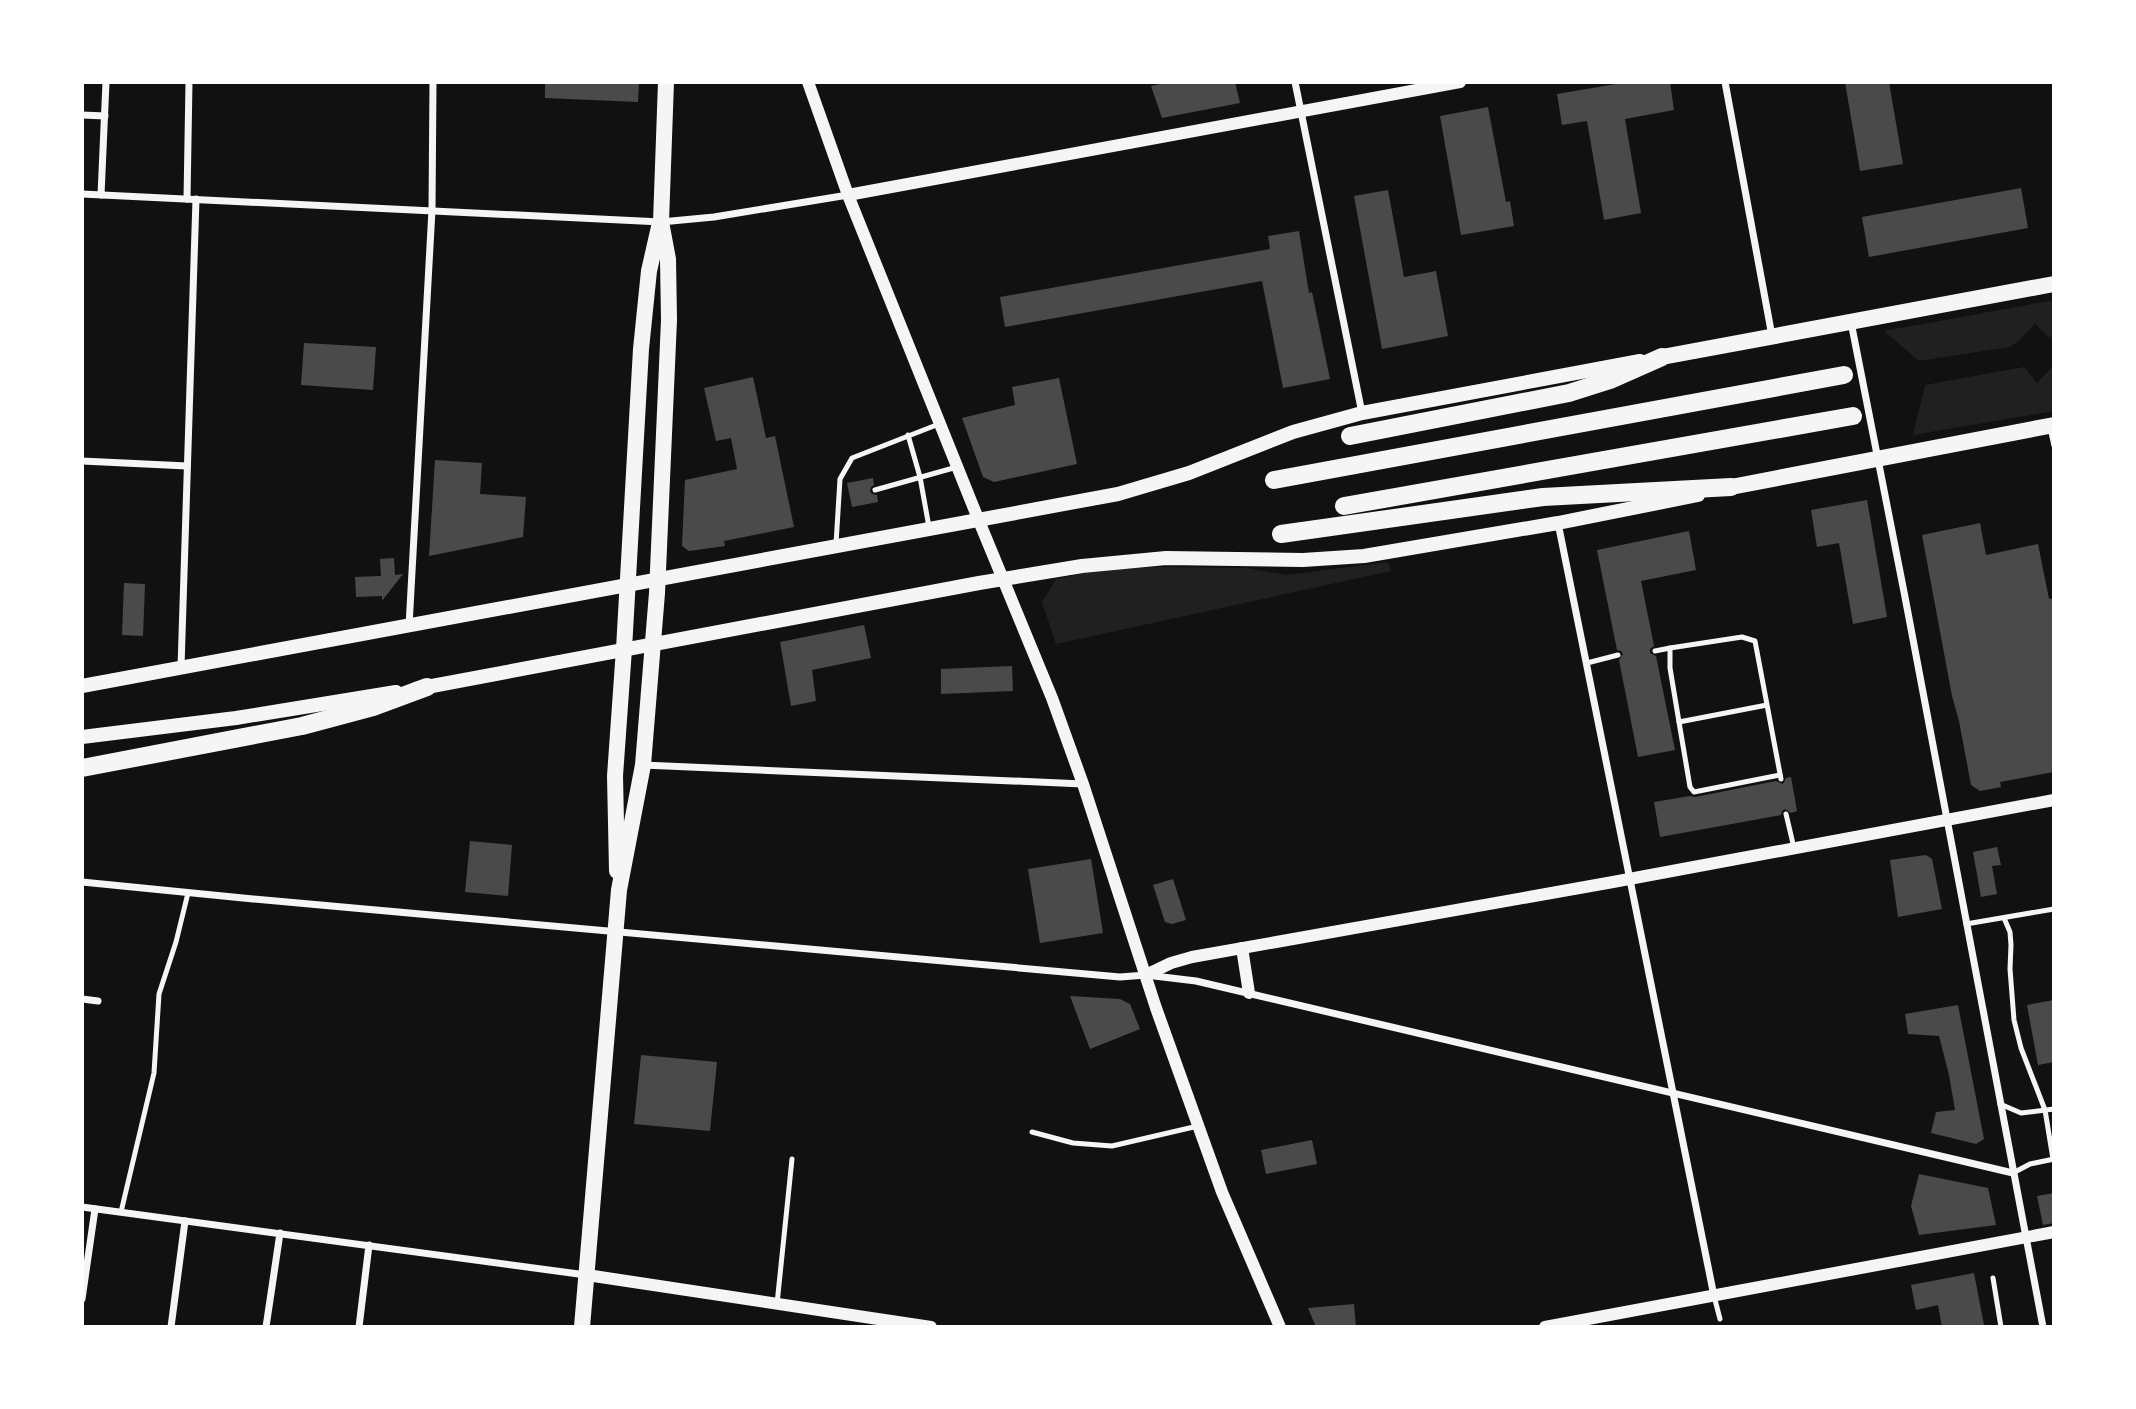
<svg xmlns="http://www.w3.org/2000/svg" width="2136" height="1409" viewBox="0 0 2136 1409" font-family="'Public Sans',sans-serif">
<rect width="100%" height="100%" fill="#111"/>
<g fill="#202020">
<path d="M2054 300V336L2048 337 2035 323 2019 341 2009 347 1919 361 1884 331Z"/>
<path d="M2054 365V411L1913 435 1925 385 2024 367 2037 383Z"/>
<path d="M1388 562 1391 571 1056 644 1042 602 1056 579 1103 569 1160 567 1247 568 1287 575Z"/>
</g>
<g fill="#4a4a4a">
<path d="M545 82H639L638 102 545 98Z"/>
<path d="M1169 82H1235L1240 103 1162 118 1151 86Z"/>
<path d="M1628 82H1670L1674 110 1625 119 1641 213 1604 220 1587 121 1562 125 1557 94Z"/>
<path d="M1845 82H1889L1903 164 1860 171Z"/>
<path d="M1488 107 1506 202 1510 201 1514 226 1461 235 1440 116Z"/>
<path d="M2021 188 2028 228 1869 257 1862 217Z"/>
<path d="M1388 190 1404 277 1436 271 1448 336 1382 349 1354 196Z"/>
<path d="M1299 231 1309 293 1312 292 1330 379 1283 388 1262 281 1005 327 1000 297 1270 249 1268 236Z"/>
<path d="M304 343 376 347 373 390 301 385Z"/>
<path d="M753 377 766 438 775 436 794 527 724 541 725 546 689 551 682 546 685 480 737 469 731 438 716 441 704 388Z"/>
<path d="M1059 378 1077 464 994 482 983 477 962 418 1015 405 1012 387Z"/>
<path d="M435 460 482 463 480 494 526 497 523 537 429 556Z"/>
<path d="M873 478 874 485 871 487 870 491 872 494 877 495 878 502 852 507 847 483Z"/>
<path d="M1867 500 1887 617 1853 624 1839 543 1817 547 1811 510Z"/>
<path d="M1980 523 1986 555 2038 544 2049 599 2054 598V772L2000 782 2001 787 1980 791 1971 785 1959 721 1952 696 1922 535Z"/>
<path d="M1689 531 1696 570 1641 581 1654 646 1650 649V653L1656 656 1675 750 1638 757 1619 660 1623 654 1621 651 1617 650 1597 550Z"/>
<path d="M394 558 395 575 403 574 382 601V596L356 597 355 577 381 576 380 559Z"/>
<path d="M124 583 145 584 143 636 122 635Z"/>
<path d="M864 625 871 658 812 670 816 701 791 706 780 642Z"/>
<path d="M1012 666 1013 691 941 694V669Z"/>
<path d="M1791 777 1797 811 1791 813 1785 809 1782 811 1781 815 1660 837 1654 802 1690 796 1695 797 1776 781 1783 784 1786 778Z"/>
<path d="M470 841 512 845 508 896 465 892Z"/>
<path d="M1997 847 2001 865 1992 866 1997 894 1981 897 1973 852Z"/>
<path d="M1926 855 1932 859 1942 909 1898 917 1890 860Z"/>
<path d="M1091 859 1103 933 1040 943 1028 869Z"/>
<path d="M1173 879 1186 920 1172 924 1165 922 1153 885Z"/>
<path d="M1070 996 1120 999 1130 1004 1140 1029 1090 1049Z"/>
<path d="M2054 1000V1062L2038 1065 2027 1005Z"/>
<path d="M1958 1005 1984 1139 1976 1144 1931 1133 1936 1112 1955 1110 1949 1075 1939 1036 1908 1034 1905 1014Z"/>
<path d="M641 1055 717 1062 710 1131 634 1124Z"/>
<path d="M1312 1140 1317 1164 1266 1174 1261 1150Z"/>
<path d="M1919 1174 1988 1188 1996 1225 1919 1235 1911 1206Z"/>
<path d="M2054 1193V1223L2043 1225 2037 1196Z"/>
<path d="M1974 1273 1984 1325 1973 1327H1942L1938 1305 1916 1310 1911 1285Z"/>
<path d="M1354 1304 1356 1327H1316L1308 1308Z"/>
</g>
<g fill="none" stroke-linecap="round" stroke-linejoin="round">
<g stroke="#f5f5f5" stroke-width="5">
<path d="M2050 428 2054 446"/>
<path d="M908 435 920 477 929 527"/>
<path d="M875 490 957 467"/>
<path d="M836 544 840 479 852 458 939 424"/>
<path d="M1655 651 1670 648"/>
<path d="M1587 663 1618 655"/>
<path d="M1767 705 1679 722 1670 668V648L1742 637 1755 641 1781 779"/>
<path d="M1679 722 1690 787 1694 792 1780 775"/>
<path d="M1786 814 1794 848"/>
<path d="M2004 918 2010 932 2011 945 2010 969 2014 1020 2021 1048 2045 1110 2053 1159"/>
<path d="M1966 924 2054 909"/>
<path d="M2000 1104 2021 1113 2054 1109"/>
<path d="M1032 1132 1073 1143 1112 1146 1198 1126"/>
<path d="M2013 1173 2030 1164 2054 1159"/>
<path d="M121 1212 154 1073 159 994 176 942 188 893"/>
<path d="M1993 1278 2001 1327"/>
<path d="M1714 1296 1720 1319"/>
<path d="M777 1304 792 1159"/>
</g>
<g stroke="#f5f5f5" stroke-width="7">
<path d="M1295 82 1362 413"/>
<path d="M1725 82 1772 336"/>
<path d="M82 115 105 116"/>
<path d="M82 194 661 222 714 217 848 195"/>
<path d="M101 195 106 82"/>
<path d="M187 199 189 82"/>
<path d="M1851 322 1905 597 2043 1327"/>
<path d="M82 461 187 466"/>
<path d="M1558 523 1714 1296"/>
<path d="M409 626 432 210 433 82"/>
<path d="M181 667 196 199"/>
<path d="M643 765 1083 784"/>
<path d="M82 882 253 899 1120 977 1146 975 1196 981 2013 1173"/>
<path d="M82 999 98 1001"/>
<path d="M82 1207 586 1275"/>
<path d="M82 1299 95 1209"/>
<path d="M171 1327 185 1221"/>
<path d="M266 1327 280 1233"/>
<path d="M359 1327 369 1245"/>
</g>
<g stroke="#f5f5f5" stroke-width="12">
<path d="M808 82 848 195 979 521 1052 698 1083 784 1156 1008 1222 1192 1280 1327"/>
<path d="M848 195 1460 82"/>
<path d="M1242 948 1249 993"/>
<path d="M1146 975 1171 963 1192 957 1613 882 2054 800"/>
<path d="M587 1275 931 1327"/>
<path d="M1545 1327 2054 1232"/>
</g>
<g stroke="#f5f5f5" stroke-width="14">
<path d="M82 686 1118 494 1189 473 1293 432 1362 413 1640 361"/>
<path d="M416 689 979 583 1082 566 1166 558 1303 560 1364 556 1558 523 1698 495"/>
<path d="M82 737 236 718 396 692"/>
</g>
<g stroke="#f5f5f5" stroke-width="16">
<path d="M1662 357 2054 284"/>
<path d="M1731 487 2054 425"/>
<path d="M617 871 615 776 624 649 641 349 649 271 659 227"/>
<path d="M582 1327 619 890 643 765 657 593 669 320 668 259 661 222 666 82"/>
</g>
<g stroke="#f5f5f5" stroke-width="18">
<path d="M1350 436 1569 393 1610 380 1662 357"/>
<path d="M1274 480 1844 375"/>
<path d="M1344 506 1853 416"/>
<path d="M1281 534 1543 497 1731 487"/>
<path d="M82 768 302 726 373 707 427 687"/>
</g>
</g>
<rect width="2136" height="1409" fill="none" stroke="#ffffff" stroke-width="168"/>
</svg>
